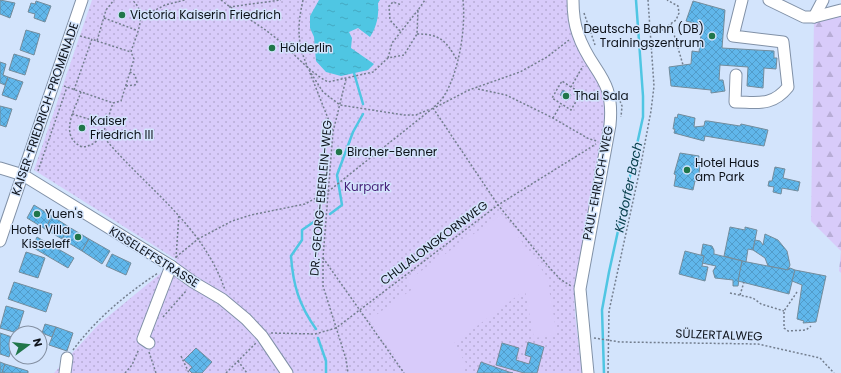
<svg xmlns="http://www.w3.org/2000/svg" width="841" height="373" viewBox="0 0 841 373" font-family="Poppins,sans-serif">
<defs>
<pattern id="green-dots" width="8" height="8" patternUnits="userSpaceOnUse"><rect width="8" height="8" fill="#d8cbfa"/><path d="M2 2h.1M6 6h.1" fill="none" stroke="#b8add6" stroke-width="1.8" stroke-linecap="round"/></pattern>
<pattern id="forest-firs" width="22" height="20" patternUnits="userSpaceOnUse"><rect width="22" height="20" fill="#d8cbfa"/><path d="M5 1l3.5 6h-7zM16 11l3.5 6h-7z" fill="#b8add6"/></pattern>
<pattern id="water-ripples" width="26" height="14" patternUnits="userSpaceOnUse"><rect width="26" height="14" fill="#4fc6e3"/><path d="M2 4q2-2 4 0t4 0M15 11q2-2 4 0t4 0" fill="none" stroke="#44a9c2"/></pattern>
<pattern id="building-cross-hatch" width="8" height="8" patternUnits="userSpaceOnUse"><rect width="8" height="8" fill="#60b7eb"/><path d="M0 0l8 8M0 8l8-8" fill="none" stroke="#529cc9"/></pattern>
</defs>
<rect width="100%" height="100%" fill="#d3e4fc"/>
<path fill="url(#green-dots)" d="M92 0H569L600 80 608 113 574 290 575 314 582 373H54L99 324 177 260 34 170Z"/>
<path fill="url(#forest-firs)" d="M841 14V273L839 271 841 251 811 221 814 17Z"/>
<path fill="#d8cbfa" d="M502 214 547 277 557 335 534 338 525 290 453 344 468 366 459 373H407L369 320 414 288 407 281Z"/>
<path fill="url(#water-ripples)" d="M319 0H380L378 3C379 16 377 26 370 37L358 28 349 32 352 38 351 48 374 64 368 70 341 76 326 72 316 61 314 37 310 28V16Z"/>
<g fill="none" stroke-linecap="round" stroke-linejoin="round">
<g stroke="#4fc6e3" stroke-width="2.5">
<path d="M354 73 363 104"/>
<path d="M330 214 342 205 337 175 353 132 363 114"/>
<path d="M316 329C299 305 293 285 291 256L302 240V230L318 219"/>
<path d="M318 338 326 361V373"/>
<path d="M604 373 602 310 609 272 643 117V96L636 0"/>
</g>
</g>
<g fill="url(#building-cross-hatch)" stroke="#738c9c">
<path d="M0 0 15 3 10 18 0 14Z"/>
<path d="M36 1 51 6 45 22 34 18 35 14 28 12 31 3 35 4Z"/>
<path d="M693 1 725 10 722 48 774 51V58H777L776 69 764 68 763 88 747 86 748 67 720 65 719 80H723L725 91 711 93V90L671 86 669 67 691 64 692 51 699 52 702 25 686 21Z"/>
<path d="M26 30 40 34 34 55 20 50Z"/>
<path d="M14 54 30 59 25 75 9 70Z"/>
<path d="M0 62 6 64 3 75 8 77 5 85 0 83Z"/>
<path d="M8 77 23 82 16 100 2 95Z"/>
<path d="M563 90 571 95 568 100 560 95Z"/>
<path d="M0 106 12 109 6 127 0 125Z"/>
<path d="M678 114 695 118 694 127 704 126 705 121H708L740 126 741 124 768 130 764 146 705 136 704 141 674 133 675 129H673L675 117 677 118Z"/>
<path d="M680 153 699 156 698 165 700 166 698 181H695L693 190 674 186 676 175 674 174Z"/>
<path d="M775 167 785 169 783 178 800 182 798 191 782 188 781 194 773 192 774 187 768 186 769 181H772Z"/>
<path d="M34 205 52 216 45 229 27 218Z"/>
<path d="M52 216 69 227 62 239 45 229Z"/>
<path d="M69 227 89 239 82 251 62 239Z"/>
<path d="M730 227 745 230V227L757 230 753 250 748 249 746 262 724 256Z"/>
<path d="M765 234 778 240 787 251 790 265 788 270 768 266 765 258 753 250 755 240 760 241 763 245Z"/>
<path d="M37 237 74 258 68 268 32 247Z"/>
<path d="M89 239 110 251 102 264 82 251Z"/>
<path d="M703 244 712 246 714 250V254L742 261 738 286H733V280L715 278 713 271 716 266 702 263 704 256 701 255Z"/>
<path d="M685 251 704 256 702 266 708 267 705 281 679 274Z"/>
<path d="M26 252 45 258 38 278 19 272Z"/>
<path d="M112 254 131 263 126 275 106 266Z"/>
<path d="M742 261 788 270 790 268 795 270 789 294 738 281Z"/>
<path d="M795 270 826 276 816 322 803 323 804 321 797 319 802 285 792 281Z"/>
<path d="M14 282 52 294 46 312 8 299Z"/>
<path d="M6 306 24 311 17 333 0 328Z"/>
<path d="M45 324 56 327 52 337 42 333Z"/>
<path d="M56 327 73 333 67 351 49 345Z"/>
<path d="M0 333 15 338 9 357 0 354Z"/>
<path d="M528 342 544 347 537 373H524L496 365 502 343 519 348 516 360 529 364 531 357 525 355Z"/>
<path d="M196 348 212 362 202 373H192L189 370 192 367 184 360Z"/>
<path d="M0 362 5 364 2 373H0Z"/>
<path d="M481 362 509 372 513 373H477Z"/>
<path d="M5 364 28 371V373H2Z"/>
</g>
<g fill="none" stroke-linecap="round" stroke-linejoin="round">
<g stroke="#8191a7" stroke-width="13">
<g id="minor">
<path d="M573 0C573 11 574 23 578 34 591 73 615 76 610 125L580 289 588 373"/>
<path d="M769 0 804 17H814L841 10"/>
<path d="M814 17 823 0"/>
<path d="M736 75 735 102C757 102 772 107 788 87L783 42 733 36 742 0"/>
<path d="M0 168 23 175 171 266 193 282 222 299 246 319 262 336 287 373"/>
<path d="M0 241 82 0"/>
<path d="M149 343 143 339 171 266"/>
<path d="M65 373 67 358"/>
</g>
</g>
<g stroke="#737e8e" stroke-width="1.5" stroke-dasharray="2 2" stroke-linecap="butt">
<path d="M221 0C237 13 256 22 272 35 292 50 306 70 328 82L373 72 388 58 404 55 417 34 418 10 425 0"/>
<path d="M303 0C297 27 297 43 308 68"/>
<path d="M229 7 281 0"/>
<path d="M584 13 595 45"/>
<path d="M142 17 165 5 185 0"/>
<path d="M104 18 136 30"/>
<path d="M671 24 683 65"/>
<path d="M400 31 390 20 389 6 393 2 402 5"/>
<path d="M658 33 676 20 679 13 678 6 667 0"/>
<path d="M417 34C441 34 446 41 457 60"/>
<path d="M80 36 92 39"/>
<path d="M97 41 131 52"/>
<path d="M388 58 392 43 418 10"/>
<path d="M309 70 323 92 340 105 404 115H416L430 109"/>
<path d="M310 73 333 131"/>
<path d="M346 79 333 132 323 258V286L346 359 348 373"/>
<path d="M64 86 113 103"/>
<path d="M126 86 135 85 137 82 135 75 130 72"/>
<path d="M571 87 562 81 552 98 571 110 581 93 571 87 583 66"/>
<path d="M478 89 506 95 553 118 589 139 597 141"/>
<path d="M74 90 92 39 97 41 106 10 114 0"/>
<path d="M81 92C75 109 58 136 82 147 105 145 106 122 113 103L121 101 134 59 131 52C136 34 149 14 132 0"/>
<path d="M620 101 622 106 621 117"/>
<path d="M436 107 469 90 520 72 547 57 569 40"/>
<path d="M433 108 498 205 549 267 560 279 571 286"/>
<path d="M72 114 105 124"/>
<path d="M553 118 561 104"/>
<path d="M102 135C144 187 202 223 225 290"/>
<path d="M38 171 67 87"/>
<path d="M176 257 198 239 232 221 251 215 305 204 330 190 433 108C437 104 441 101 444 96 459 72 466 28 463 0"/>
<path d="M176 258 179 214"/>
<path d="M323 258 404 373"/>
<path d="M797 292 784 311V328L788 331 806 330 811 326"/>
<path d="M730 293 753 298 761 304 784 311"/>
<path d="M740 295 744 282"/>
<path d="M163 317 187 290"/>
<path d="M271 333 315 334 336 328 498 205 596 144"/>
<path d="M594 338 620 342 758 344 820 358 834 373"/>
<path d="M73 350C96 319 126 294 158 273"/>
<path d="M149 352 156 373"/>
<path d="M181 356 189 373"/>
<path d="M238 361 247 373"/>
<path d="M125 373 132 365 139 349"/>
<path d="M226 373 256 343"/>
<path d="M608 373 609 311 640 169 651 111 654 86 648 0"/>
</g>
<use href="#minor" stroke="#fff" stroke-width="11"/>
</g>
<g fill="#20764a" stroke="#d3e4fc" stroke-width="1.5">
<circle cx="122" cy="15" r="4"/>
<circle cx="712" cy="36" r="4"/>
<circle cx="272" cy="48" r="4"/>
<circle cx="566" cy="96" r="4"/>
<circle cx="82" cy="128" r="4"/>
<circle cx="339" cy="152" r="4"/>
<circle cx="687" cy="170" r="4"/>
<circle cx="37" cy="214" r="4"/>
<circle cx="78" cy="237" r="4"/>
</g>
<g text-anchor="middle" stroke-width="3" stroke-linejoin="round" paint-order="stroke">
<g font-size="12" fill="#0e131b" stroke="#d3e4fc" text-anchor="start">
<text x="130" y="19">Victoria Kaiserin Friedrich</text>
<text x="704" y="33" text-anchor="end">Deutsche Bahn (DB)<tspan x="704" dy="14">Trainingszentrum</tspan></text>
<text x="280" y="52">Hölderlin</text>
<text x="574" y="100">Thai Sala</text>
<text x="90" y="125">Kaiser<tspan x="90" dy="14">Friedrich III</tspan></text>
<text x="347" y="156">Bircher-Benner</text>
<text x="695" y="167">Hotel Haus<tspan x="695" dy="14">am Park</tspan></text>
<text x="45" y="218">Yuen's</text>
<text x="70" y="234" text-anchor="end">Hotel Villa<tspan x="70" dy="14">Kisseleff</tspan></text>
</g>
<g font-size="12" fill="#0e131b" stroke="#d3e4fc">
<text transform="translate(45 109) rotate(-71)" y="4">KAISER-FRIEDRICH-PROMENADE</text>
<text transform="translate(598 183) rotate(-79)" y="4">PAUL-EHRLICH-WEG</text>
<text transform="translate(321 198) rotate(-85)" y="4">DR.-GEORG-EBERLEIN-WEG</text>
<text transform="translate(434 243) rotate(-37)" y="4">CHULALONGKORNWEG</text>
<text transform="translate(154 257) rotate(32)" y="4">KISSELEFFSTRASSE</text>
<text transform="translate(719 335) rotate(2)" y="4">SÜLZERTALWEG</text>
</g>
<g font-size="12" fill="#451f78" stroke="#d3e4fc">
<text x="367" y="191">Kurpark</text>
</g>
<g font-size="13" font-style="italic" fill="#09404d" stroke="#d3e4fc">
<text transform="translate(628 187) rotate(-78)" y="5">Kirdorfer Bach</text>
</g>
</g>
<g transform="translate(28 345) rotate(75)"><circle r="19" fill="#d3e4fc" stroke="#8490a2"/>
<path d="M0-3L7 15L0 10L-7 15Z" fill="#20764a"/>
<text y="-6" font-size="11" font-weight="bold" text-anchor="middle" fill="#0e131b">N</text>
</g>
</svg>
